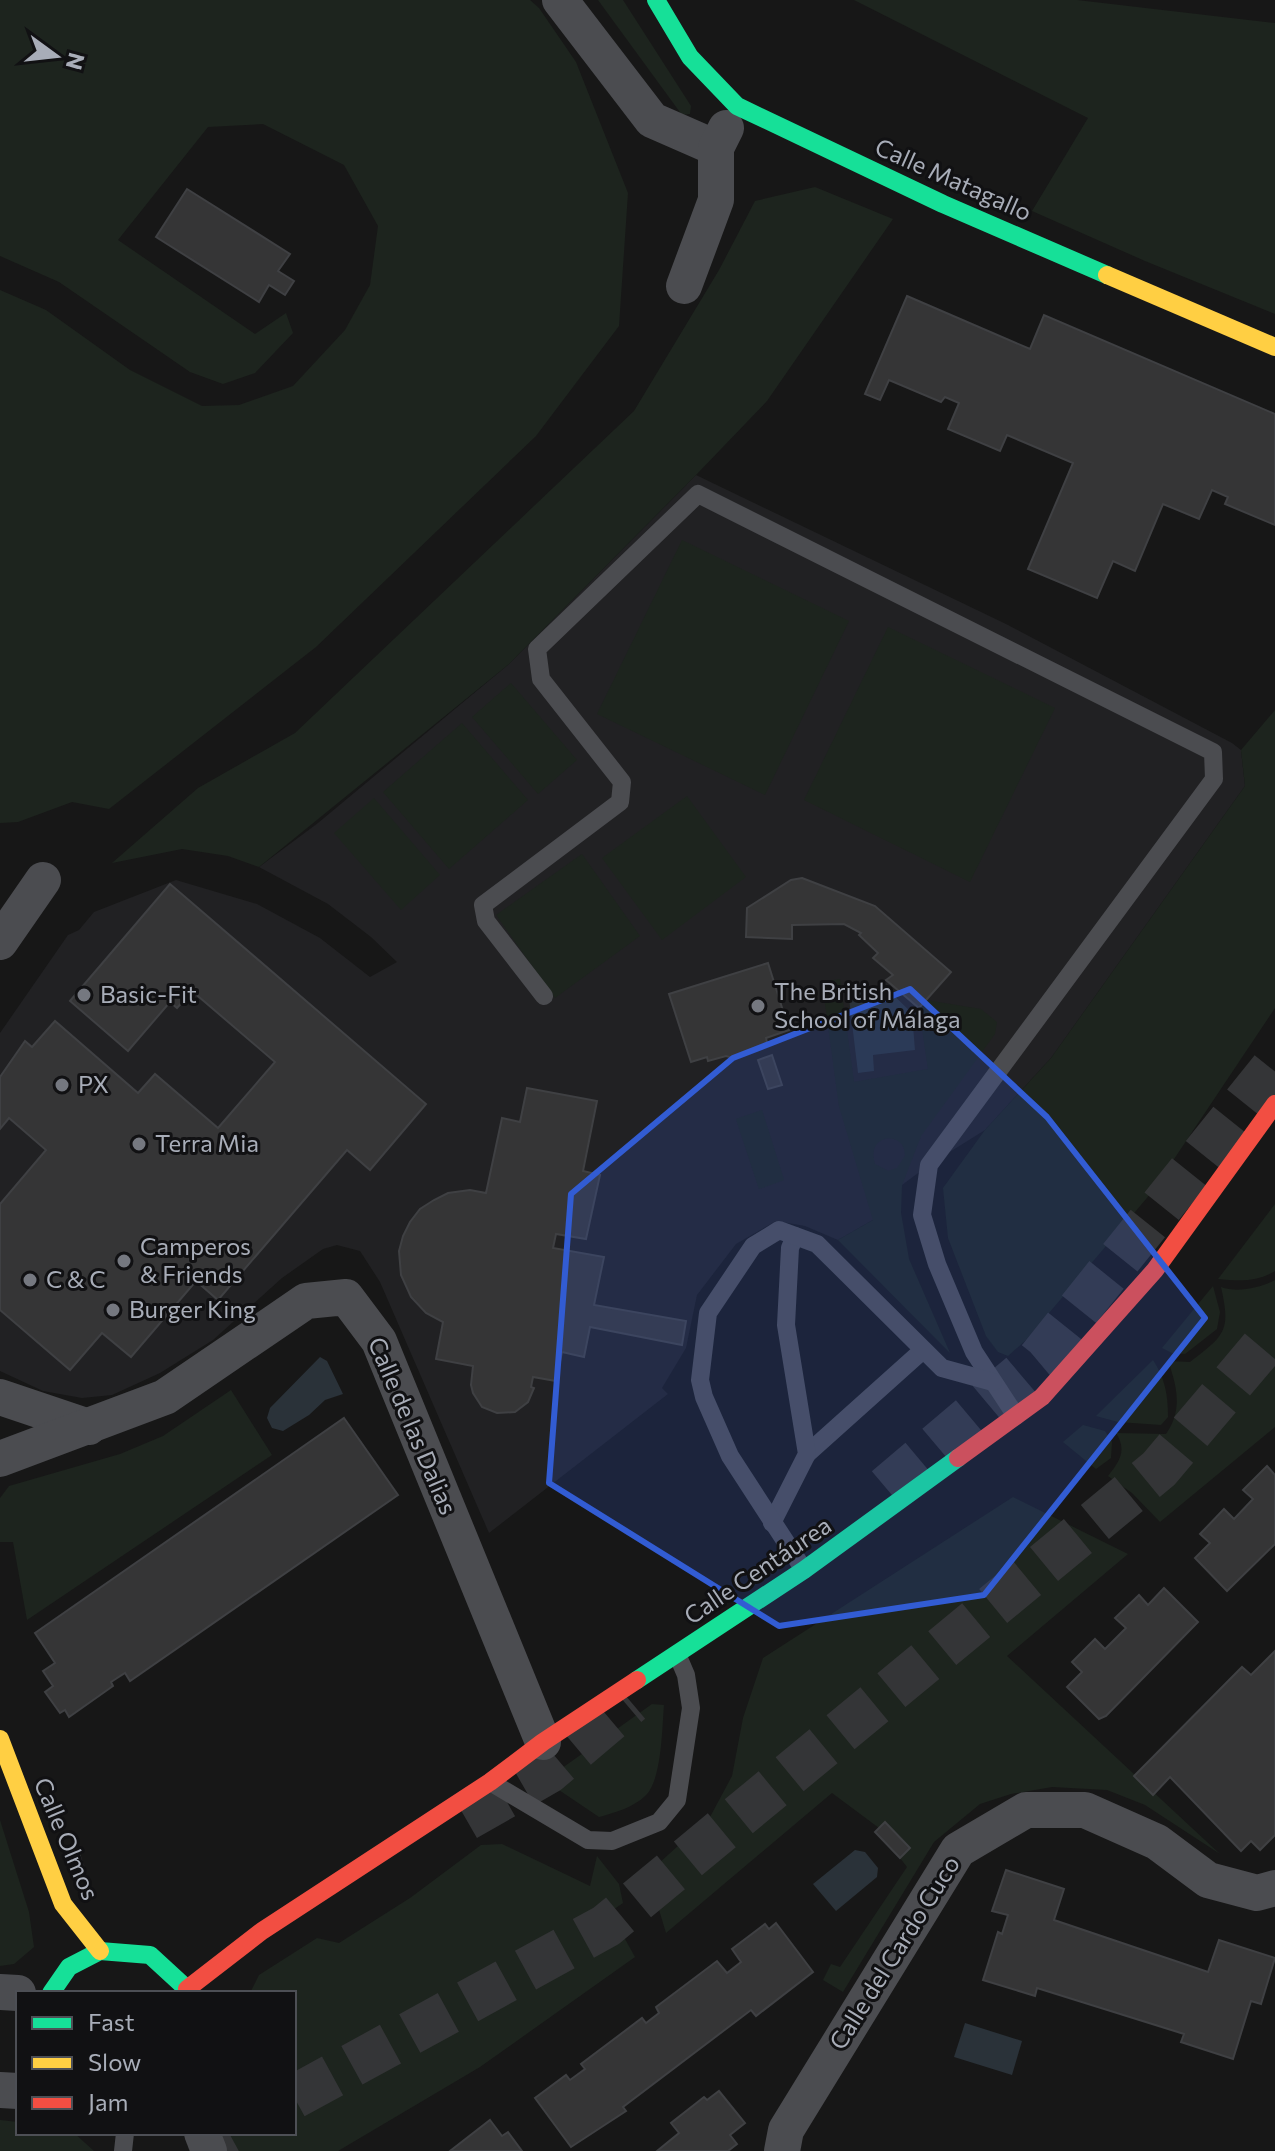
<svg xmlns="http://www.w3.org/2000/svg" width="1275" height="2151" viewBox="0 0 1275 2151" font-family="Commissioner,sans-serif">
<rect width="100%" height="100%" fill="#171717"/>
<path fill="#212123" d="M696 475 1006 624 1232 743 1241 750 1245 786 1051 1058 985 1130 929 1165 902 1185 873 1220 838 1240 805 1226 776 1221 736 1244 697 1295 686 1348 662 1388 668 1394 489 1533 380 1282 360 1251 337 1245 323 1249 282 1278 213 1340 160 1373 112 1395 82 1398 43 1391 0 1371V1033L68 935 79 930 94 912 176 880 257 904 320 938 370 977 397 962 371 937 328 904 259 867 318 823 509 664Z"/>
<g fill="#1d241e" fill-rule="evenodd">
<path d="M0 0H530L539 8 576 62 628 193 619 326 536 436 316 647 109 809 72 802 18 822 0 823V290L46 310 130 370 202 406 239 405 293 386 345 330 370 285 378 226 344 165 263 124 208 127 118 240 255 334 286 313 293 333 255 373 223 384 190 372 59 282 0 256Z"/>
<path d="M598 0H623L691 106 690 114 682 115Z"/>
<path d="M854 0H1077L1275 23V314L1145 261 1032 211 1088 118Z"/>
<path d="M815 187 893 219 767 401 696 475 509 664 259 867 228 856 182 849 112 863 198 788 295 733 634 411 719 270 755 201Z"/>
<path d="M682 540 849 621 765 795 597 714Z"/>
<path d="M888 627 1055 708 970 882 804 800Z"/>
<path d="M511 683 577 760 538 794 472 717Z"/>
<path d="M1275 710V1008L1152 1192 1026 1340 1008 1356 998 1352 986 1336 948 1238 943 1188 985 1130 1051 1058 1245 786 1241 750Z"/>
<path d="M462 723 528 800 449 869 383 792Z"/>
<path d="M687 796 746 877 662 940 602 858Z"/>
<path d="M374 798 440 875 401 910 334 833Z"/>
<path d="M582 854 640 936 555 998 496 915Z"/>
<path d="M840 979 854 1082 928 1069 919 1008 926 1000 981 1009 997 1022 995 1034 921 1136 902 1185 901 1213 909 1259 950 1353 838 1240 873 1220 839 1106 822 982ZM888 1138C899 1139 905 1144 905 1156L897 1168 888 1171 875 1164C871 1151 874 1141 888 1138Z"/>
<path d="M762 1110 784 1180 759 1189 736 1119Z"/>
<path d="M1275 1204V1271C1256 1282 1240 1281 1218 1279Z"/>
<path d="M1275 1280V1427L1160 1522 1132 1493 1108 1476C1120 1461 1127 1450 1116 1433L1166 1434C1183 1410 1177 1386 1168 1361L1190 1362C1225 1335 1231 1331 1221 1287 1237 1293 1260 1288 1275 1280Z"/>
<path d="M1213 1286 1220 1312 1217 1329 1185 1354 1172 1353 1162 1348Z"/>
<path d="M1153 1360C1165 1378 1168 1395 1168 1417L1161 1425 1118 1422 1096 1416Z"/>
<path d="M231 1390 272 1455 27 1620 13 1542H0V1498L9 1486 120 1454 163 1436Z"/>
<path d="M1083 1425 1105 1431 1112 1442 1111 1458 1096 1469 1063 1442Z"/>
<path d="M1013 1497 1128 1554 1007 1656 1220 1854 1145 1805 1107 1790 1052 1787 1011 1794 980 1804 934 1842 843 1992 823 1980 831 1964 840 1967 907 1867 900 1858 910 1848 886 1822 879 1828 832 1793 666 1933 648 1873 710 1817 732 1776 743 1718 763 1658Z"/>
<path d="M652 1704 664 1705C662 1728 662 1781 645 1796 634 1807 614 1813 599 1817L553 1786 551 1776Z"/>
<path d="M0 1820 29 1912 34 1947 14 1964 0 1966Z"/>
<path d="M502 1844 590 1886 597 1856 619 1884 623 1903 610 1912 635 1957 480 2067 338 2151H235L228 2133H294V1993H250L259 1975 317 1938 339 1943 410 1898 481 1845Z"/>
<path d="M0 2120 18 2122V2133H74L94 2151H0Z"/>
</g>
<g fill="#2a3239">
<path d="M884 986 912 1013 915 1050 873 1055 874 1071 858 1073 848 990Z"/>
<path d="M320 1357 327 1361 343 1394 325 1400 309 1415 283 1431 272 1428 267 1418 270 1408Z"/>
<path d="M855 1850 865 1852 878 1868 877 1877 836 1911 813 1884Z"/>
<path d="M965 2023 1022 2041 1012 2075 954 2057Z"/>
</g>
<g fill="#353536" stroke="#3f4043" stroke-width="2">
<path d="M187 189 290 254 278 271 294 281 285 295 269 285 259 302 156 237Z"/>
<path d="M907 296 1030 349 1044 315 1275 414V525L1225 504 1228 497 1212 490 1199 519 1163 504 1135 571 1113 561 1097 598 1028 569 1073 463 1007 435 1000 451 948 429 959 403 945 397 941 402 889 380 880 400 865 394Z"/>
<path d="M802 878 875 906 951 972 919 1008 886 980 893 975 873 958 878 953 859 935 861 933 844 924 792 925V939L746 937 747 908 791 880Z"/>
<path d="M170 884 426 1104 370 1170 347 1150 218 1300 196 1281 131 1357 102 1333 70 1370 0 1310V1204L46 1150 9 1118 0 1129V1077L25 1041 32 1047 55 1021 138 1093 155 1074 218 1128 275 1062 192 991 177 1008 170 1002 128 1051 70 1001Z"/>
<path d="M768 963 789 1030 766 1038 767 1043 733 1058 726 1056 708 1061 707 1057 691 1062 669 994Z"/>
<path d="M772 1055 782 1085 768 1089 758 1060Z"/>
<path d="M527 1088 597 1101 583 1171 600 1175 586 1239 556 1234 553 1248 604 1257 594 1305 686 1321 682 1345 590 1327 584 1357 562 1352 556 1381 533 1377 531 1387 534 1388 528 1402 515 1412 497 1413 482 1407 473 1393 471 1385 473 1366 436 1359 443 1322 426 1313 411 1297 401 1275 399 1251 403 1236 410 1222 420 1209 434 1200 448 1193 470 1190 486 1193 502 1118 520 1122Z"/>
<path d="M344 1418 398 1495 130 1681 125 1673 111 1682 113 1686 69 1717 65 1710 60 1713 45 1692 53 1686 43 1671 55 1663 35 1633Z"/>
<path d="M1267 1466 1275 1475V1544L1227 1591 1195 1558 1210 1543 1200 1534 1224 1509 1234 1519 1253 1499 1243 1490Z"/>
<path d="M1164 1588 1198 1622 1106 1716 1099 1719 1067 1687 1082 1672 1072 1662 1095 1639 1105 1649 1126 1628 1115 1618 1139 1595 1148 1605Z"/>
<path d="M1275 1651V1835L1260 1850 1251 1841 1241 1851 1170 1777 1153 1795 1134 1776 1242 1667 1251 1675Z"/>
<path d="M885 1822 910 1848 900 1858 875 1832Z"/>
<path d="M76 1845 84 1868 72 1872 64 1849Z"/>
<path d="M1006 1870 1064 1889 1054 1920 1208 1972 1219 1940 1275 1958 1261 2004 1251 2001 1233 2059 1181 2042 1184 2034 1037 1988 1035 1996 983 1980 998 1932 1002 1934 1008 1915 992 1911Z"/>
<path d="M776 1923 813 1972 756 2016 751 2010 623 2107 626 2111 571 2147 535 2098 566 2075 570 2080 585 2069 581 2064 642 2018 646 2023 659 2013 656 2007 717 1961 727 1973 741 1962 732 1949 765 1924 769 1929Z"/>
<path d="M719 2091 745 2123 730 2135 737 2144 728 2151H657L679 2133 671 2123 704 2097 707 2100Z"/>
<path d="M490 2120 502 2136 508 2132 522 2151H450Z"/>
</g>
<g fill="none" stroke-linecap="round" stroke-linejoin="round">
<g stroke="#343537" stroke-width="44" stroke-dasharray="44 22" stroke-linecap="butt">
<path d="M886 1488 1039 1359 1275 1065"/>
<path d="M466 1819 548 1772 631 1702"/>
<path d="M294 2097 606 1926 1159 1469 1275 1332"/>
<path d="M196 2151 229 2133"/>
</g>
<g stroke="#4b4c50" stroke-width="18">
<path d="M544 996 486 921 483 905 620 802 622 782 541 679 537 649 698 494 1213 752 1214 779 929 1165 922 1215 937 1264 974 1352 1016 1416"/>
<path d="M807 1454 923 1350"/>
<path d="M772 1523 807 1454 786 1325 790 1248 795 1236"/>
<path d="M804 1570 730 1456 704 1397 700 1380 708 1313 753 1246 779 1230 817 1244 942 1368 993 1382"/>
<path d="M492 1783 588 1840 612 1841 659 1822 677 1800 691 1708 686 1675 677 1654"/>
<path d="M123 2151 125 2133"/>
</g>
<g stroke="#4b4c50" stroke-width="36">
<path d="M560 0 652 120 716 148"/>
<path d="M684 286 716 200V148L726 128"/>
<path d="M0 942 43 880"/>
<path d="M0 1397 89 1427"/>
<path d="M0 1459 165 1397 306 1301 346 1297 379 1341 543 1742"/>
<path d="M0 1992 18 1993"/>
<path d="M0 2090 18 2091"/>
<path d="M202 2133 209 2151"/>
<path d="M782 2151 786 2130 958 1850 1026 1810H1085L1157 1842 1208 1880 1257 1893 1275 1888"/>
</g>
<g stroke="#16e098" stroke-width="18">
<path d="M656 0 690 57 737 106 943 204 1107 275"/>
<path d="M637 1680 804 1570 958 1458"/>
<path d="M51 1993 69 1967 100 1951 150 1955 187 1989V1993"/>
</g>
<g stroke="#ffcf43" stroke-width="18">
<path d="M1107 275 1275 347"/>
<path d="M0 1739 63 1904 100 1951"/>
</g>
<g stroke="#f24e42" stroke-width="18">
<path d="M958 1458 1042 1397 1155 1270 1275 1104"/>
<path d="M187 1989 262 1931 490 1782 543 1742 637 1680"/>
</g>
</g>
<path fill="#325cd3" fill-opacity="0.2" stroke="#325cd3" stroke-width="6" stroke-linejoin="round" d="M910 989 1047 1117 1205 1318 984 1595 779 1626 549 1483 571 1194 733 1058Z"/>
<g fill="#757880" stroke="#111113" stroke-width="3">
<circle cx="84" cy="995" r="8"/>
<circle cx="758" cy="1006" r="8"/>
<circle cx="62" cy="1085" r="8"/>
<circle cx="139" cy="1144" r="8"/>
<circle cx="124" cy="1261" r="8"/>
<circle cx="30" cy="1280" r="8"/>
<circle cx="113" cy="1310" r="8"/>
</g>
<g text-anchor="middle" stroke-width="6" stroke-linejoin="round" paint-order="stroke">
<g font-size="24" fill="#a8adb8" stroke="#111113">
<text transform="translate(953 180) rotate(24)" y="8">Calle Matagallo</text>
<text transform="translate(412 1426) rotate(67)" y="8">Calle de las Dalias</text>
<text transform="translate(758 1571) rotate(-34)" y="8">Calle Centáurea</text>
<text transform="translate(66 1839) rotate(67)" y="8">Calle Olmos</text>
<text transform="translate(895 1953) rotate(-58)" y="8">Calle del Cardo Cuco</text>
</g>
<g font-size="24" fill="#a8adb8" stroke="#111113" text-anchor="start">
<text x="774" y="1000">The British<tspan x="774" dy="28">School of Málaga</tspan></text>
<text x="100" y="1003">Basic-Fit</text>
<text x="78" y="1093">PX</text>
<text x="155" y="1152">Terra Mia</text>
<text x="140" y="1255">Camperos<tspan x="140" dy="28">&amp; Friends</tspan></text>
<text x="46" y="1288">C &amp; C</text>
<text x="129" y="1318">Burger King</text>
</g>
</g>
<rect x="16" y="1991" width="280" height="144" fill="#111113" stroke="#4d4f55" stroke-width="2"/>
<rect x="32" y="2017" width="40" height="12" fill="#16e098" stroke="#4d4f55" stroke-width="2"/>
<text x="88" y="2031" font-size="24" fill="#a8adb8">Fast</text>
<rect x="32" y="2057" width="40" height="12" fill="#ffcf43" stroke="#4d4f55" stroke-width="2"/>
<text x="88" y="2071" font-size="24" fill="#a8adb8">Slow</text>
<rect x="32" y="2097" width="40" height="12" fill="#f24e42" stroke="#4d4f55" stroke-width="2"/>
<text x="88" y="2111" font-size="24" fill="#a8adb8">Jam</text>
<g transform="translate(56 56) rotate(105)" stroke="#111113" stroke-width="6" paint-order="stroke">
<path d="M0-6L14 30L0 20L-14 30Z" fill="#a8adb8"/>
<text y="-12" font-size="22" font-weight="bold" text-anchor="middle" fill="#a8adb8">N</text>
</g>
</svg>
